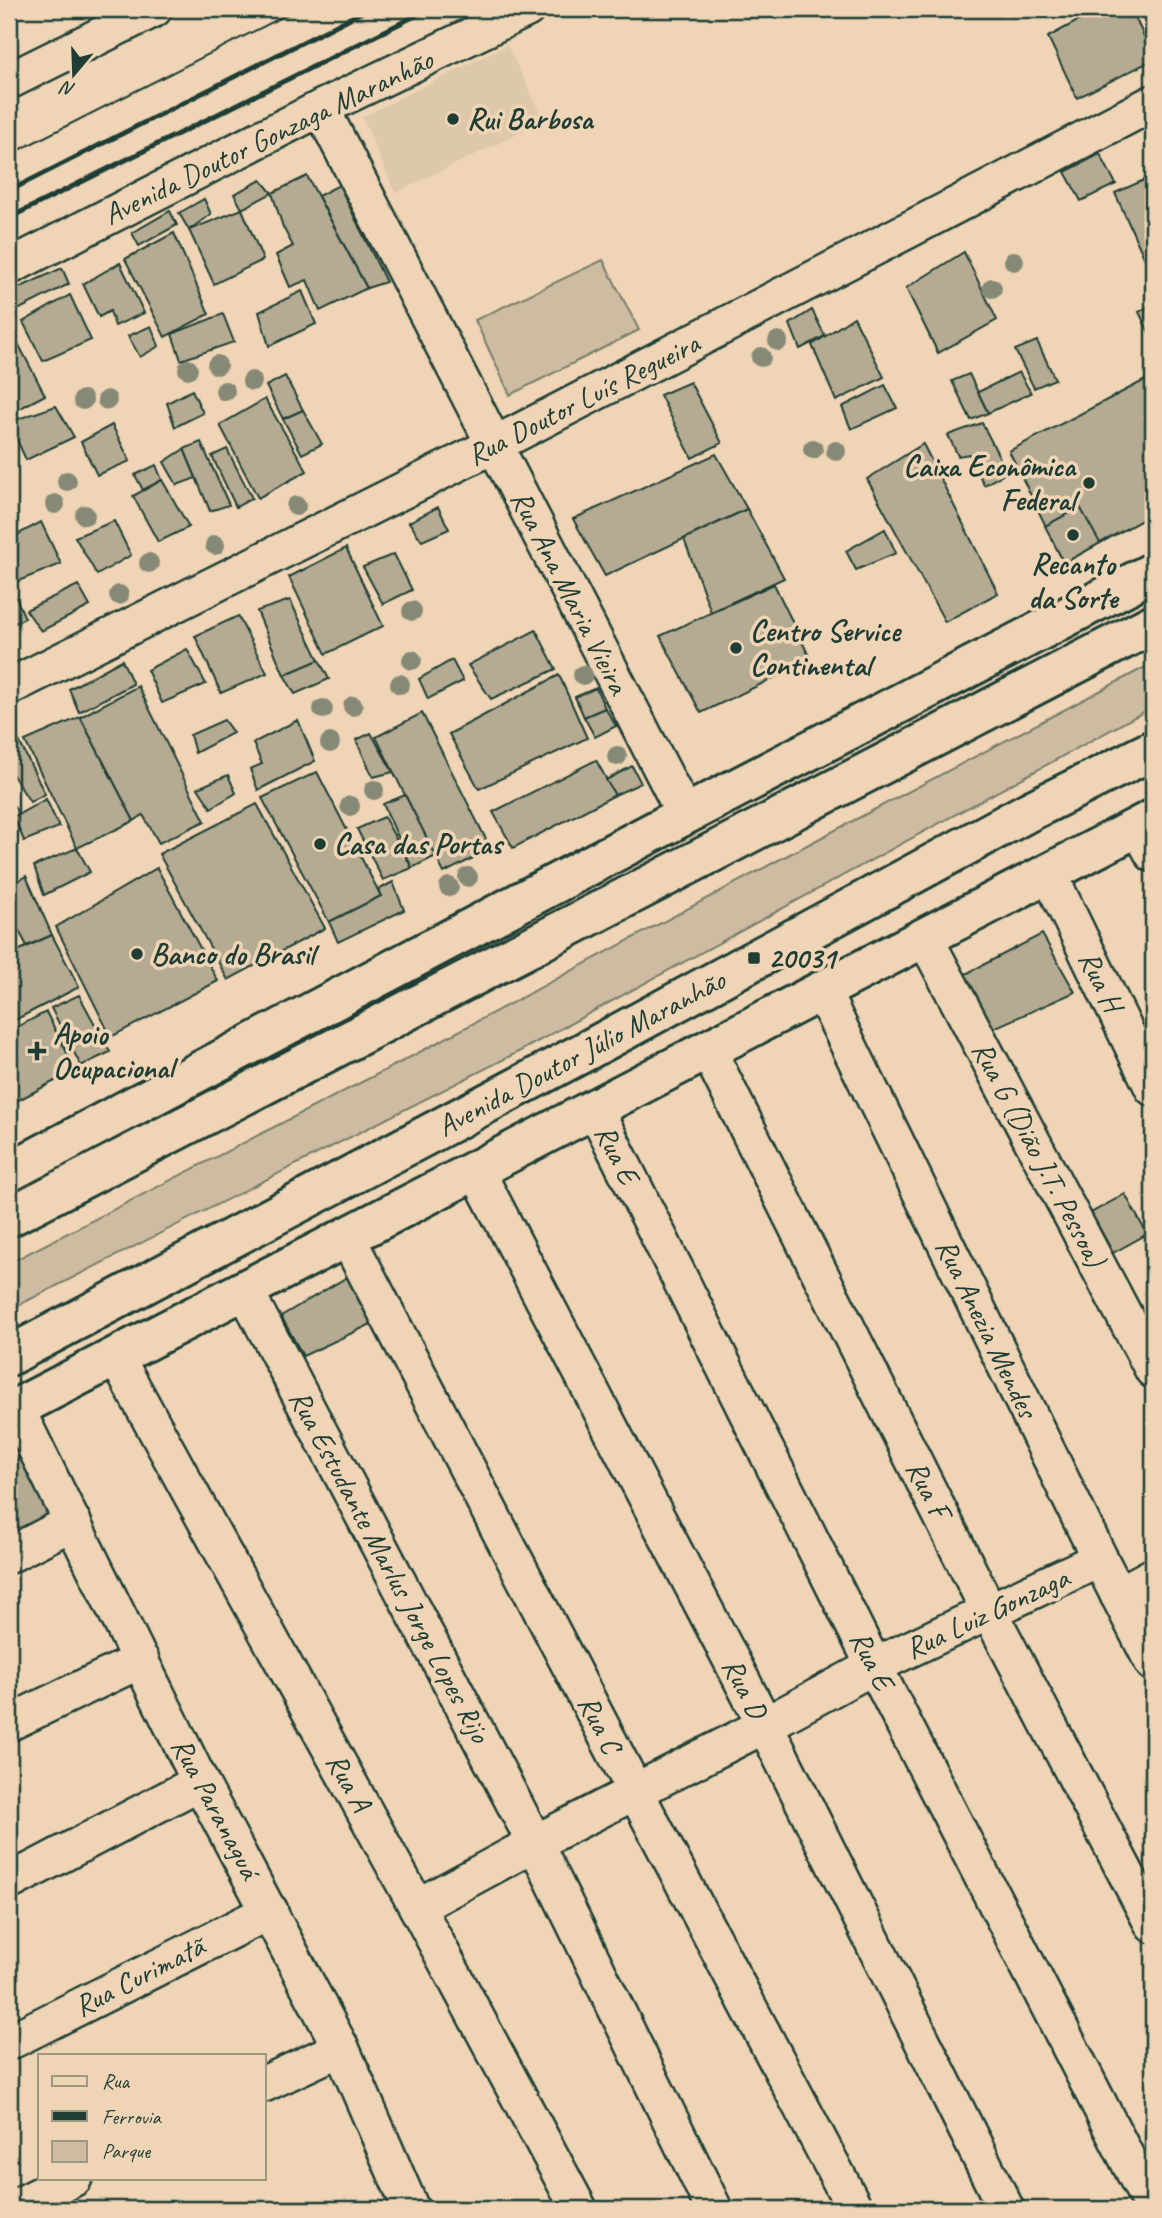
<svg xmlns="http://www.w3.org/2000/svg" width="1162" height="2218" viewBox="0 0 1162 2218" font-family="Caveat,sans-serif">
<rect width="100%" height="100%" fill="#efd5b6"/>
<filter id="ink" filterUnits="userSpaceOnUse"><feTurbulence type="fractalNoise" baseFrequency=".0143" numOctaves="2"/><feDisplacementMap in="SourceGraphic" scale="14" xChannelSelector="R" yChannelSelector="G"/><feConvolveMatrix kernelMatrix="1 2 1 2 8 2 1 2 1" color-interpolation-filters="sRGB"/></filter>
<g filter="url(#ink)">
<path fill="#ddc8ab" d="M507 45 545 121 395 193 362 117Z"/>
<g fill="#cdbca1" stroke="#767c6a" stroke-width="2">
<path d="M603 260 639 330 510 395 475 320Z"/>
<path d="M1153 663V707L520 1051 9 1310V1263L403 1061 788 855Z"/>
</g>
<g fill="#b4ab92" stroke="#1f3d34" stroke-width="2">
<path d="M1100 9H1131L1153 55V60L1077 98 1048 37Z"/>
<path d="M1100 154 1116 184 1081 201 1065 172Z"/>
<path d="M307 176 367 288 320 311 307 280 290 287 276 255 293 246 283 227 272 193Z"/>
<path d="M1153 176V277L1115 193Z"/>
<path d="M261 180 272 193 242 209 234 194Z"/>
<path d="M339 185 386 282 367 288 318 196Z"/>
<path d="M204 199 211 214 189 230 179 213Z"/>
<path d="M242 209 263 260 214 284 189 230Z"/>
<path d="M170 211 177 225 139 246 132 233Z"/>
<path d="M174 233 209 314 165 337 125 259Z"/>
<path d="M964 252 997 320 938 353 906 288Z"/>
<path d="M120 263 144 313 115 326 110 311 99 317 83 284Z"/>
<path d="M62 268 69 284 18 310 10 292Z"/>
<path d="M302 291 316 324 269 346 259 312Z"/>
<path d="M70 295 91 340 43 361 23 322Z"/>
<path d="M1153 304V341L1139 312Z"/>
<path d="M812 310 825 336 800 349 790 324Z"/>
<path d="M223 314 234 342 181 360 172 334Z"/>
<path d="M854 317 884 377 836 401 812 345Z"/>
<path d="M9 326 45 395 9 414Z"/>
<path d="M151 326 159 346 140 357 128 336Z"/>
<path d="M1037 341 1055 379 1034 388 1015 350Z"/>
<path d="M1019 372 1031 393 988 413 978 392Z"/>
<path d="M969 374 988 413 971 420 952 381Z"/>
<path d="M285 376 303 410 283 419 266 386Z"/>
<path d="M1153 376V514L1064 563 1009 451Z"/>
<path d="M690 382 722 443 692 458 660 395Z"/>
<path d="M885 385 897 408 851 429 842 407Z"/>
<path d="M192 390 203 413 175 427 167 403Z"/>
<path d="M265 399 307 471 258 498 220 425Z"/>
<path d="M56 406 74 437 26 460 9 422Z"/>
<path d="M303 410 322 444 302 454 283 419Z"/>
<path d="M982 423 1007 472 984 485 969 454 958 456 948 435Z"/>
<path d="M112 425 130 461 97 475 81 442Z"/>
<path d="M201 442 229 505 210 511 184 449Z"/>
<path d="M923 444 998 593 945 622 867 479Z"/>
<path d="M184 449 196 478 177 485 164 462Z"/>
<path d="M227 449 252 498 236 507 212 456Z"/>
<path d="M716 454 747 509 605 576 573 519Z"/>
<path d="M156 465 162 480 143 490 135 475Z"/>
<path d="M162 480 189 527 158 542 133 496Z"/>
<path d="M438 507 449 529 422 541 409 522Z"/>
<path d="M1080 507 1100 543 1064 563 1045 526Z"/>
<path d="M747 509 784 578 711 612 684 539Z"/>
<path d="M114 521 131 555 97 575 75 537Z"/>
<path d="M41 522 61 564 11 584 9 580V539Z"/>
<path d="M885 529 896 553 856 570 846 551Z"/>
<path d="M346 548 383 626 326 654 289 577Z"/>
<path d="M394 554 412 590 383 604 363 567Z"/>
<path d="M9 582 25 618 9 626Z"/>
<path d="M774 584 811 660 701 713 660 636Z"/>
<path d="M78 585 90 606 41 631 26 610Z"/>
<path d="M290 600 319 660 284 675 257 611Z"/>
<path d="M238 616 267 673 221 693 195 636Z"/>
<path d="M536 630 556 669 491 699 468 665Z"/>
<path d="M187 649 206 684 162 703 147 670Z"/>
<path d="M122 660 133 684 79 712 69 689Z"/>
<path d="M319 660 329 679 295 694 284 675Z"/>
<path d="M452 660 463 681 428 699 419 679Z"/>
<path d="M559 675 587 738 479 789 449 734Z"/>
<path d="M138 686 205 821 159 843 143 815 134 821 80 717Z"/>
<path d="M596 688 605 708 584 717 575 697Z"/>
<path d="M605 708 616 726 595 737 584 717Z"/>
<path d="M422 713 491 849 444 873 376 737Z"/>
<path d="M80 717 134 821 77 848 25 741Z"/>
<path d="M224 720 233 733 195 753 190 735Z"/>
<path d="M298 720 315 761 258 790 250 769 262 764 253 743Z"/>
<path d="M371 733 393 772 373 777 356 740Z"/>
<path d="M19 741 45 794 30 802 9 769V747Z"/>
<path d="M596 760 615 795 513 848 493 812Z"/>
<path d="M632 766 641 783 615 795 606 780Z"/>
<path d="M317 772 381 896 329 922 262 798Z"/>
<path d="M228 775 236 793 211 808 198 788Z"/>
<path d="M405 795 436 856 412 868 383 804Z"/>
<path d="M46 799 59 827 24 841 14 817Z"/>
<path d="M9 800 19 814 9 819Z"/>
<path d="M257 804 325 928 228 980 159 854Z"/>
<path d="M384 817 412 868 383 880 357 829Z"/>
<path d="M77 848 90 872 44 895 34 866Z"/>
<path d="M157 868 218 981 111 1037 56 927Z"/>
<path d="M26 876 52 935 27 946 9 912V886Z"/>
<path d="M393 882 404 910 338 942 329 922 381 896 378 890Z"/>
<path d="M1042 934 1075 992 985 1032 960 977Z"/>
<path d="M52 935 79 987 9 1023V955Z"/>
<path d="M79 995 110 1052 81 1066 51 1008Z"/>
<path d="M46 1012 76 1070 9 1105V1031Z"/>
<path d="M1125 1194 1147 1234 1113 1253 1091 1213Z"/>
<path d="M356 1272 380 1320 303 1356 281 1316Z"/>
<path d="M23 1456 54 1523 13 1544 9 1531V1465Z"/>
</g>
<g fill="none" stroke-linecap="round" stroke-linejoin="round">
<g stroke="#1f3d34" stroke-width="40">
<g id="minor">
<path d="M9 81 154 9"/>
<path d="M321 108 685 815"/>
<path d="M9 267 321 108 527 9"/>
<path d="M9 687 494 445 1153 103"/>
<path d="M1138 827 1153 854"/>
<path d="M1049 874 1153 1088"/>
<path d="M925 938 1153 1370"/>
<path d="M822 991 1100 1559 1153 1663"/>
<path d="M708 1050 989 1611 1153 1925"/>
<path d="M595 1109 874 1666 1153 2209"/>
<path d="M476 1170 765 1725 1006 2209"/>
<path d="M347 1237 635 1791 855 2209"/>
<path d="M245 1290 535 1843 714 2209"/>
<path d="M116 1357 417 1907 579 2209"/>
<path d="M16 1408 200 1782 341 2048 411 2209"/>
<path d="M9 1555 73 1522"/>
<path d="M1118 1595 1153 1576"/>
<path d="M9 1723 141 1660"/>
<path d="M9 1882 200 1782"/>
<path d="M417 1907 535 1843 765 1725 874 1666 1100 1559"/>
<path d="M9 2042 270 1911"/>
<path d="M264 2084 341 2048"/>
<path d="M12 2209 74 2178"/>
</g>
</g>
<g stroke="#1f3d34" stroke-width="44">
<g id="major">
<path d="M9 1172 685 815 1153 572"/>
<path d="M9 1412 1153 819"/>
</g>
</g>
<g stroke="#1f3d34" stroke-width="44">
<g id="highway">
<path d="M9 1217 1153 624"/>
<path d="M9 1356 584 1052 1030 811 1153 750"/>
</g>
</g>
<use href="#minor" stroke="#efd5b6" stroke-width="35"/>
<use href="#major" stroke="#efd5b6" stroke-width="38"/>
<use href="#highway" stroke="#efd5b6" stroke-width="38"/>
<path stroke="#1f3d34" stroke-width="2" d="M9 155 298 9"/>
<g stroke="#1f3d34" stroke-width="5">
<path d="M9 191 368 9"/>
<path d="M9 218 429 9"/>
</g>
</g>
<g fill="#868975">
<circle cx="1014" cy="261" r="10"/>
<circle cx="992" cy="288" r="10"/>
<circle cx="778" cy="341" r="10"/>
<circle cx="761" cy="357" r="10"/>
<circle cx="217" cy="365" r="10"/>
<circle cx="188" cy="369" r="10"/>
<circle cx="252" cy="381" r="10"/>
<circle cx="225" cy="391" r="10"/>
<circle cx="83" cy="400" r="10"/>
<circle cx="107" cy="400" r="10"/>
<circle cx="813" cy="449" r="10"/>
<circle cx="836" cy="451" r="10"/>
<circle cx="67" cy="481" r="10"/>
<circle cx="55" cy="504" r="10"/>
<circle cx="296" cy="506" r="10"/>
<circle cx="85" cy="515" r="10"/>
<circle cx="215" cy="545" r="10"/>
<circle cx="149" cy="563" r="10"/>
<circle cx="119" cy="595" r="10"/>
<circle cx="412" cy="611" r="10"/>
<circle cx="412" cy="660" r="10"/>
<circle cx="583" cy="675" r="10"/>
<circle cx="400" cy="684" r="10"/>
<circle cx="353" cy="706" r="10"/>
<circle cx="323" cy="709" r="10"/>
<circle cx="330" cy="743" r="10"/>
<circle cx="617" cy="756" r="10"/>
<circle cx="374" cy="790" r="10"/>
<circle cx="350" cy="806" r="10"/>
<circle cx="468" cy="877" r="10"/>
<circle cx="449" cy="887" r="10"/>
</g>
</g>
<g fill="#1f3d34" stroke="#efd5b6" stroke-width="2.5">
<circle cx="453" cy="119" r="7"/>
<circle cx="1089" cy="483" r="7"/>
<circle cx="1073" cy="535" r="7"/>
<circle cx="736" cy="648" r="7"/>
<circle cx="320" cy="844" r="7"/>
<circle cx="137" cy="954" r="7"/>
<rect x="747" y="951" width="14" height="14" rx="3.5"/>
<path d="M33.5 1040.5h7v7h7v7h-7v7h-7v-7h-7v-7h7z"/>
</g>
<g text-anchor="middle" stroke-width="7" stroke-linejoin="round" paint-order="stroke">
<g font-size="30" font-weight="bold" fill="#1f3d34" stroke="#efd5b6" text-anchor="start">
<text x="467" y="129">Rui Barbosa</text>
<text x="1075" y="476" text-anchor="end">Caixa Econômica<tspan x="1075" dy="34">Federal</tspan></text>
<text x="1073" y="574" text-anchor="middle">Recanto<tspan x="1073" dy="34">da Sorte</tspan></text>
<text x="750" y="641">Centro Service<tspan x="750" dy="34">Continental</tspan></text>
<text x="334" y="854">Casa das Portas</text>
<text x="151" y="964">Banco do Brasil</text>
<text x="768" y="968">20031</text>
<text x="53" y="1044">Apoio<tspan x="53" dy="34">Ocupacional</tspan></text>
</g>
<g font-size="30" fill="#1f3d34" stroke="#efd5b6">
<text transform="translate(268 137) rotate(-26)" y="10">Avenida Doutor Gonzaga Maranhão</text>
<text transform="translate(583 399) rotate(-27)" y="10">Rua Doutor Luís Regueira</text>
<text transform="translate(570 592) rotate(63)" y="10">Rua Ana Maria Vieira</text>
<text transform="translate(1101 981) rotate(64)" y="10">Rua H</text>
<text transform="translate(581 1053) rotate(-28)" y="10">Avenida Doutor Júlio Maranhão</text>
<text transform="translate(617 1154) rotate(63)" y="10">Rua E</text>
<text transform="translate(1039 1154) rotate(62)" y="10">Rua G (Dião J.T. Pessoa)</text>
<text transform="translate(987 1328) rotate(64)" y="10">Rua Anezia Mendes</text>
<text transform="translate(928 1489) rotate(63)" y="10">Rua F</text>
<text transform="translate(390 1566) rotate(62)" y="10">Rua Estudante Marlus Jorge Lopes Rijo</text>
<text transform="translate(987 1613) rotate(-25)" y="10">Rua Luiz Gonzaga</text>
<text transform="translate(872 1660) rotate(63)" y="10">Rua E</text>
<text transform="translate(745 1688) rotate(63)" y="10">Rua D</text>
<text transform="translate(600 1724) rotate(63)" y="10">Rua C</text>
<text transform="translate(349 1782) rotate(61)" y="10">Rua A</text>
<text transform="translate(216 1808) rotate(62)" y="10">Rua Paranaguá</text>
<text transform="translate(139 1976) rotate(-27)" y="10">Rua Curimatã</text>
</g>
</g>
<rect width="1162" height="2218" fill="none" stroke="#efd5b6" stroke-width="35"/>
<rect x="18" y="18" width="1127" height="2183" fill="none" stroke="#1f3d34" stroke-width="2.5" filter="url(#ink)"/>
<rect x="38" y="2054" width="228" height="126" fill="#efd5b6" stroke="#9c9882" stroke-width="2"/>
<rect x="52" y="2076" width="35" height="10" fill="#efd5b6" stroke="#9c9882" stroke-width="2"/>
<text x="102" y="2088" font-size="21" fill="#1f3d34">Rua</text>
<rect x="52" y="2111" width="35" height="10" fill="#1f3d34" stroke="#9c9882" stroke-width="2"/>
<text x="102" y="2124" font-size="21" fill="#1f3d34">Ferrovia</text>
<rect x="52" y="2141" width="35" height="21" fill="#cdbca1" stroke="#9c9882" stroke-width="2"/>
<text x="102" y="2158" font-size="21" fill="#1f3d34">Parque</text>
<g transform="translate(74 74) rotate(199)" stroke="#efd5b6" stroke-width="5" paint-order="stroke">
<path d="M0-5L12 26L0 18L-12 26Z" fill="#1f3d34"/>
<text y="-10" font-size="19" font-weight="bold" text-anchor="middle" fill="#1f3d34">N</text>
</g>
</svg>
